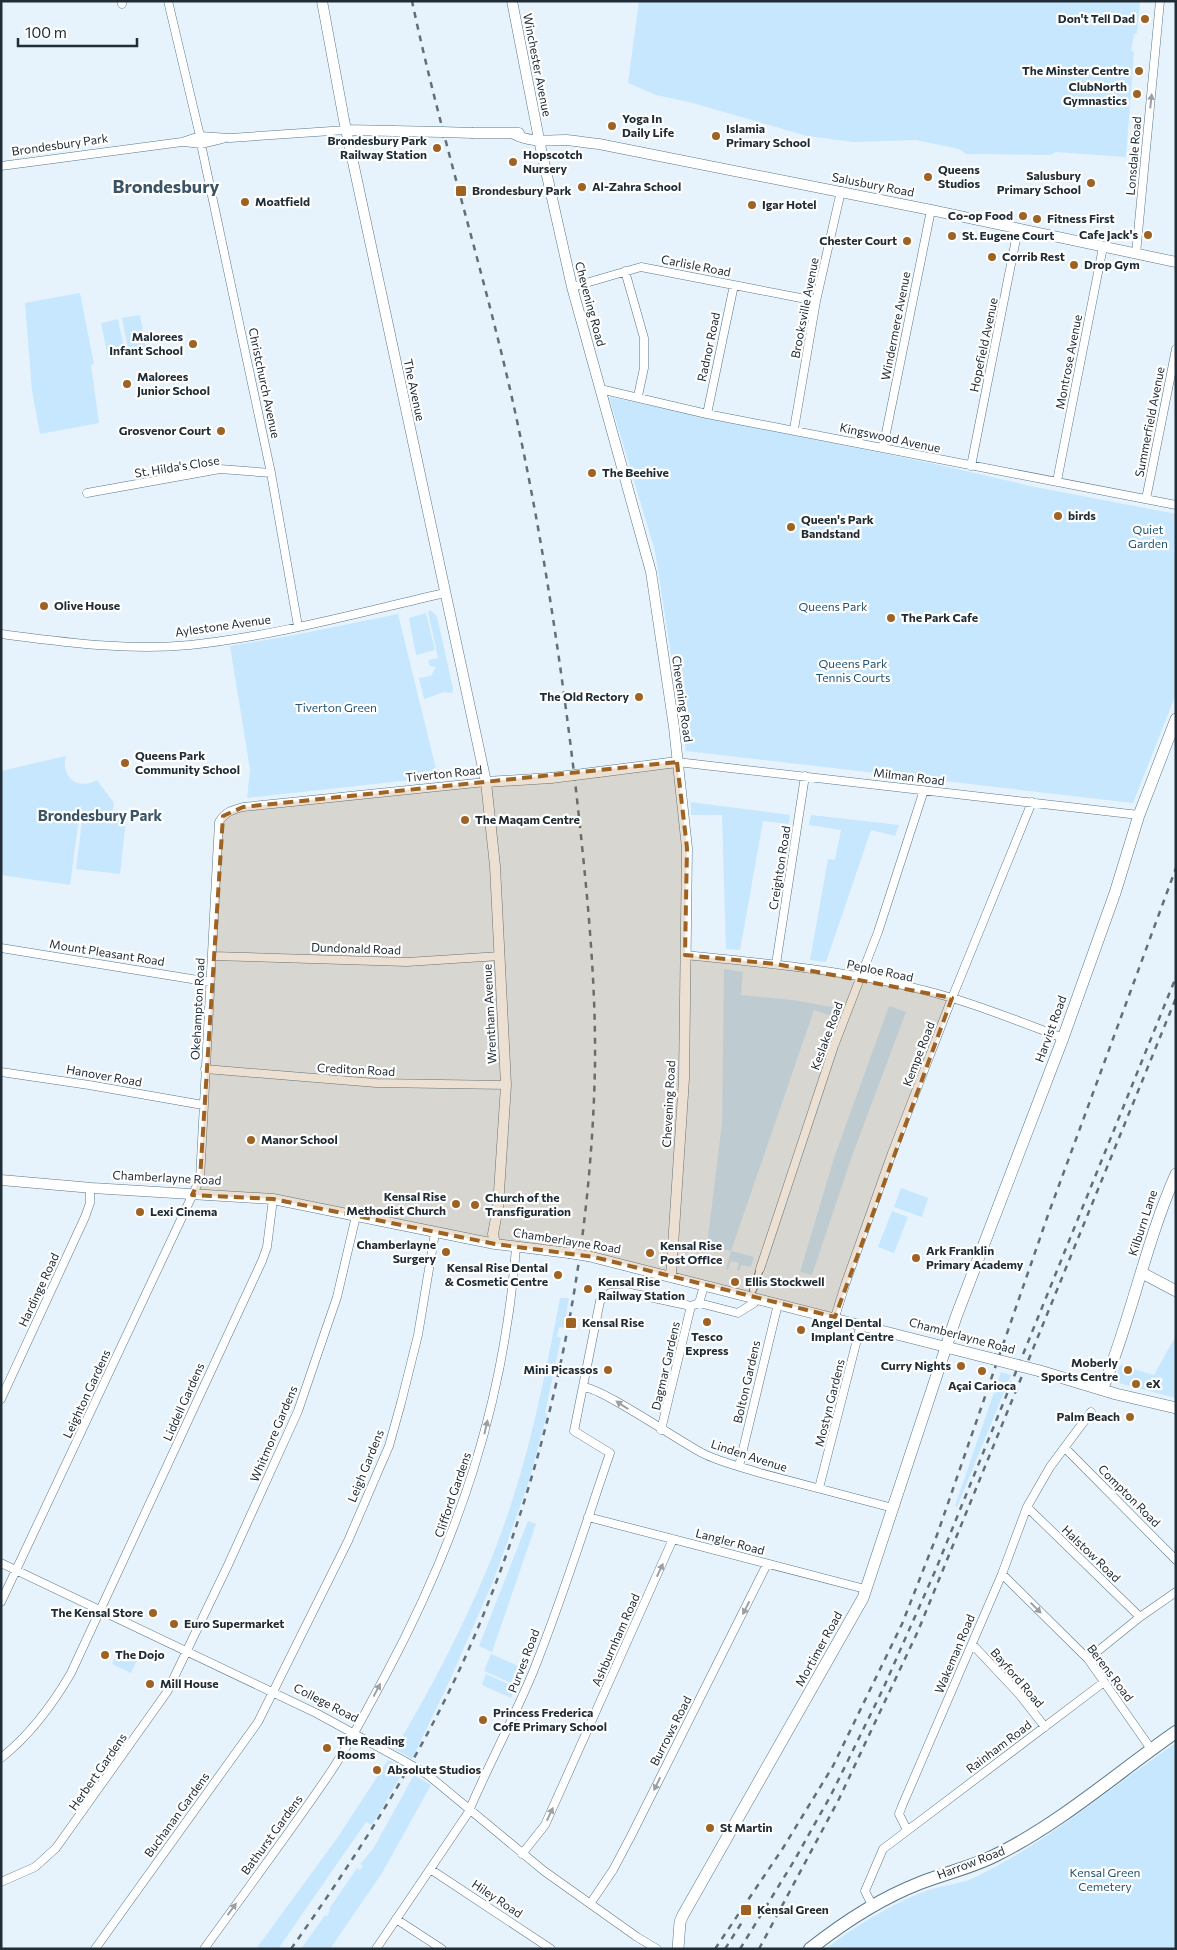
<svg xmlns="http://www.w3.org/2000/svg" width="1177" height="1950" viewBox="0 0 1177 1950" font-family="Commissioner,sans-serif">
<rect width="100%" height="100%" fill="#e6f3fc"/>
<path fill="#c6e7fe" d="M639,1H1140L1137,33L1134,34L1131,51L1134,52L1126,157L1056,152L1050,155L966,154L959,149L916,140L853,142L807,136L689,102L656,95L628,83Z
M80,293L94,364L91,365L99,423L40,434L32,391L25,303Z
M140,315L146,349L129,353L122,318Z
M118,319L125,354L108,357L101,323Z
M609,397L935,464L1035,487L1176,514V694L1133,803L686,751L655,551Z
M430,610L436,615L438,621L453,689L452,693L444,692L424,699L419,678L431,676L436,667L430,666L428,660L438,658L428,612Z
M426,613L435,650L416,655L409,618Z
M398,614L438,777L247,798L250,769L230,646L295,635Z
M66,756C60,777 78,791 97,780L114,803L112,814L80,811L70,885L1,875V771Z
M691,802L790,815L789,824L763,821L740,950L726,949L722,815H691Z
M83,814L126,819L120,874L76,869Z
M811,815L899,825L895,836L871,830L826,962L810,960L828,859L835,860L841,830L809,825Z
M724,969L743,972L741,995L793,1000L837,1008L834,1017L814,1010L731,1251L754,1257L751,1267L741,1265L739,1271L737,1270L739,1263L731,1261L728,1270L726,1269L731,1251L707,1245L722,1123Z
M889,1006L906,1012L852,1156L812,1275L800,1272L834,1158Z
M901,1188L928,1198L922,1217L894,1207Z
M892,1211L908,1217L894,1253L878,1247Z
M560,1298H569L564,1328L559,1327L557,1337L561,1338L545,1413L547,1414L529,1481L494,1579L450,1680L412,1759L395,1749C440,1674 487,1582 513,1498C534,1433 547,1365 560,1298Z
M1174,1339L1176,1340V1398L1115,1382L1120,1365L1154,1375Z
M1001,1372L1011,1375L957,1507L955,1506Z
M528,1521L536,1524L492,1652L479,1646Z
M119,1649L138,1658L131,1673L112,1664Z
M491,1654L525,1669L518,1686L484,1671Z
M486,1674L515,1687L511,1698L482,1685Z
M1176,1743V1949H826C848,1930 901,1899 929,1890C944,1885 962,1884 976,1877C1048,1842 1110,1788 1176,1743Z
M388,1760L405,1769L372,1825L366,1822L278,1949H256L338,1837Z
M414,1775L431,1785L382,1873L330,1949H301L325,1915L327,1916L330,1911L329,1909L357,1868L360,1870L363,1866L360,1864L373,1849Z"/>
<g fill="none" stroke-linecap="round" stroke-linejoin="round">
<g stroke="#5a778a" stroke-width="8">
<path id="pedestrian" d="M753,1290L760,1269"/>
</g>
<g stroke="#5a778a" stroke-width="9">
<path id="minor" d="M122,1V4
M168,1L200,136
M184,142L201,144L222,139
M201,144L271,473L298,626
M1,166L182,142L200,136L230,138L346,130
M1136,254L1160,1
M625,271L644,338V368L638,396
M572,287L641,267L816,301
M600,389L707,414L1176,505
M707,414L734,285
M794,429L816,301L841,191
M883,448L931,210
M971,466L1018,229
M1057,481L1103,247
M87,493L220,469L271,473
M1146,499L1176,349
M1,634C64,642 126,651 190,645C276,636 361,612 445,593
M677,762L1139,815
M1,948L210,982
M685,955C774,964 866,972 952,998C989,1009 1026,1024 1063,1038
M212,956L407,962L500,956
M776,964L805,776
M205,1069L376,1083L506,1085
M1,1072L89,1085L203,1105
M760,1269L834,1046L878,932L924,790
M699,1303L704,1286
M835,1317L845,1285L892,1153L952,998L1032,802
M583,1387C600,1387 679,1441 702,1453C720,1462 741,1467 760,1473C804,1485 849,1496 893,1508
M1,1399L85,1217L90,1203V1188
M661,1430L691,1306
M1065,1448L1176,1560
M739,1466L778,1304
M819,1488L861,1324
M1027,1507L1140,1617
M588,1517L865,1589
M1,1563L316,1713L404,1761
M1002,1574L1088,1659L1151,1749
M1,1602L200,1179L219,822C225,812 232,810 243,807L486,782
M972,1644L1019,1694L1045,1727
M1088,1659L1140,1617L1176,1592
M1,1758C30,1735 53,1704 71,1673L262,1261L267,1247L273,1199
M428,1775L544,1871L637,1937L657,1949
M907,1830L899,1814L902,1806L1002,1574L1027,1507L1050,1467L1091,1412
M522,1854L545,1825L673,1539
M430,1869L551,1949
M1,1882L35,1867L56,1848L167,1692L228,1565L298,1411L337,1297L356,1216
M590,1904L613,1870L631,1836L767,1564
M872,1905L865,1891L883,1849L1104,1682
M396,1919L442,1949
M95,1949L258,1722L348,1541L389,1446L401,1403L418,1335L435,1233
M204,1949C247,1889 291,1831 332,1770C351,1741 367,1709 384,1678C458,1540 504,1405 516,1247
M376,1949L468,1813C488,1766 513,1720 533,1672C562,1600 585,1526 610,1453L574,1431L600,1301L610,1293L626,1292L691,1306L699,1303L738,1313L754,1303L755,1298"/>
</g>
<g stroke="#5a778a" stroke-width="11">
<path id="tertiary" d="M322,1L344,120L486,782L495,866L506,1085L498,1207L493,1234L495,1244
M512,1L538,134
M346,130L442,132
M473,133H519
M514,134C530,143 549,140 566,140C577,141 588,143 599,144L931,210L1176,262
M539,140L572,287L651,572L674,727L687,848L684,1079L671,1276
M599,772L677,762
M486,782L551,778
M1,1180L92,1188L273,1199L495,1244L569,1253
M588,1256L946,1347"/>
</g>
<g stroke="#5a778a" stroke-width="12">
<path id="secondary" d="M1142,1273L1176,1291
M946,1347L993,1359
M1040,1371L1116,1394L1176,1408
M1102,1390C1131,1320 1145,1244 1176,1174
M678,1949L680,1922L683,1915L863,1598L956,1317L1063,1038L1115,893L1139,815L1176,719"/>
</g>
<g stroke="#5a778a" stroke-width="14">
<path id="primary" d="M810,1949C844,1922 879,1899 920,1883C945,1873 974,1867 998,1854C1062,1822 1117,1773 1176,1732"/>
</g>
<use href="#pedestrian" stroke="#fff" stroke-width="6"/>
<use href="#minor" stroke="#fff" stroke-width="8"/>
<use href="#tertiary" stroke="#fff" stroke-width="10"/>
<use href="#secondary" stroke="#fff" stroke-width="11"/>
<use href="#primary" stroke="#fff" stroke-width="12"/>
<path stroke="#636f78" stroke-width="2.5" stroke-dasharray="6 6" stroke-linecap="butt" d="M291,1949C358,1854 421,1757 468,1651C549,1467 591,1266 595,1065C596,974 586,881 576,790C561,662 542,534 514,407C484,271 441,138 412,1
M715,1949L783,1848L833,1766L902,1624L937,1535L1048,1215L1176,868
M725,1949L744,1919
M740,1949L794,1861L831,1795L883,1689L936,1569L1176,977
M759,1949L839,1799L918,1631L1176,998"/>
<g stroke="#5a778a" stroke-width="9" stroke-linecap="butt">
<path id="minor-bridge" d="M404,1761L428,1775"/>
</g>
<g stroke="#5a778a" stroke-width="11" stroke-linecap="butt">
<path id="tertiary-bridge" d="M442,132L473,133
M551,778L599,772
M569,1253L588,1256"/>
</g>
<g stroke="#5a778a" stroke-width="12" stroke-linecap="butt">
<path id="secondary-bridge" d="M993,1359L1040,1371"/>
</g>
<use href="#minor-bridge" stroke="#fff" stroke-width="8"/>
<use href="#tertiary-bridge" stroke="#fff" stroke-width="10"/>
<use href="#secondary-bridge" stroke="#fff" stroke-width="11"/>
</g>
<defs><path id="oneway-solid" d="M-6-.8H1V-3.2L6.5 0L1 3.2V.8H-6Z" transform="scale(1.25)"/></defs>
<g fill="#9ba0a5">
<use href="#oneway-solid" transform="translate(1151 101) rotate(-84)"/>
<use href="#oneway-solid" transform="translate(622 1405) rotate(-147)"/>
<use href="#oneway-solid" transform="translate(486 1427) rotate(-77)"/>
<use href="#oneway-solid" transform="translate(660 1570) rotate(-65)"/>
<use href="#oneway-solid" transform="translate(746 1608) rotate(117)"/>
<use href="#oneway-solid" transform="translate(1036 1608) rotate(45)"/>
<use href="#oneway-solid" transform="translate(377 1690) rotate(-62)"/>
<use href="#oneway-solid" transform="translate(657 1784) rotate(116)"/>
<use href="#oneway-solid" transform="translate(550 1814) rotate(-65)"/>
<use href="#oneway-solid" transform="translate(232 1909) rotate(-54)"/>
</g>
<path fill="#9e6323" fill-opacity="0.2" stroke="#9e6323" stroke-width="4" stroke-dasharray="10 6" stroke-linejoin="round" d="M677,762L687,848L685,955L776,964L952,998L835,1317L594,1257L495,1244L273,1199L192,1195L200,1179L223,816L243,807Z"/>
<g fill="#9e6323" stroke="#fff" stroke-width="2">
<circle cx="1145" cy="19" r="5"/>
<circle cx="1139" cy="71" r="5"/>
<circle cx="1137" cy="94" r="5"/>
<circle cx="612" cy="126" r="5"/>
<circle cx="716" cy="136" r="5"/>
<circle cx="437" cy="148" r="5"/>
<circle cx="513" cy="162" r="5"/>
<circle cx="928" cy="177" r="5"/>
<circle cx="1091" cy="183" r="5"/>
<circle cx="582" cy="187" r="5"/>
<rect x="455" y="185" width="12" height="12" rx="2.5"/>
<circle cx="245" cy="202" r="5"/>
<circle cx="752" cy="205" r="5"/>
<circle cx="1023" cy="216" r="5"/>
<circle cx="1037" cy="219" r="5"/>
<circle cx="1148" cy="235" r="5"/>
<circle cx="952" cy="236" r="5"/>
<circle cx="907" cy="241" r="5"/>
<circle cx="992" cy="257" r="5"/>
<circle cx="1074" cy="265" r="5"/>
<circle cx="193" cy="344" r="5"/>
<circle cx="127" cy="384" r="5"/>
<circle cx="221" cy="431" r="5"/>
<circle cx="592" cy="473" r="5"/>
<circle cx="1058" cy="516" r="5"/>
<circle cx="791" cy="527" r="5"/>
<circle cx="44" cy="606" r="5"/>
<circle cx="891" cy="618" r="5"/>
<circle cx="639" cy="697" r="5"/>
<circle cx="125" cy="763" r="5"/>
<circle cx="465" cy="820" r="5"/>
<circle cx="251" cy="1140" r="5"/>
<circle cx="456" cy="1204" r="5"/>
<circle cx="475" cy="1205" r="5"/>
<circle cx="140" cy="1212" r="5"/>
<circle cx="446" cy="1252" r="5"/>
<circle cx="650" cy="1253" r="5"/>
<circle cx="916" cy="1258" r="5"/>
<circle cx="558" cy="1275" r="5"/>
<circle cx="735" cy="1282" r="5"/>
<circle cx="588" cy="1289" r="5"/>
<circle cx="707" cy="1322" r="5"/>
<rect x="565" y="1317" width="12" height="12" rx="2.5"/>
<circle cx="801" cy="1330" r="5"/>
<circle cx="961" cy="1366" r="5"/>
<circle cx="608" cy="1370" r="5"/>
<circle cx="1128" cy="1370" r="5"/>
<circle cx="982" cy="1371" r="5"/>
<circle cx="1136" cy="1384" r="5"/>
<circle cx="1130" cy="1417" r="5"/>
<circle cx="153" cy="1613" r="5"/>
<circle cx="174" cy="1624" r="5"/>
<circle cx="105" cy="1655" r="5"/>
<circle cx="150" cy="1684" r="5"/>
<circle cx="483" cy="1720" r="5"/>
<circle cx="327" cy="1748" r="5"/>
<circle cx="377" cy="1770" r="5"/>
<circle cx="710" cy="1828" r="5"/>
<rect x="740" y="1904" width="12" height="12" rx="2.5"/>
</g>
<g text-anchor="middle" stroke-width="4.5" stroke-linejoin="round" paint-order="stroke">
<g font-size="12" font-weight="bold" fill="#212d36" stroke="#fff" text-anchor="start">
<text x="1135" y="23" text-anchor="end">Don't Tell Dad</text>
<text x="1129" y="75" text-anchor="end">The Minster Centre</text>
<text x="1127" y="91" text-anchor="end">ClubNorth<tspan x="1127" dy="14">Gymnastics</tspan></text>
<text x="622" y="123">Yoga In<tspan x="622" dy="14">Daily Life</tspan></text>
<text x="726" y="133">Islamia<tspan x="726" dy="14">Primary School</tspan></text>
<text x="427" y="145" text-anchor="end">Brondesbury Park<tspan x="427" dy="14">Railway Station</tspan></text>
<text x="523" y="159">Hopscotch<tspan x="523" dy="14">Nursery</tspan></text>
<text x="938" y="174">Queens<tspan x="938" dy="14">Studios</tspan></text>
<text x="1081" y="180" text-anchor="end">Salusbury<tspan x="1081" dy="14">Primary School</tspan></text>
<text x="592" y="191">Al-Zahra School</text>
<text x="472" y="195">Brondesbury Park</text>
<text x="255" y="206">Moatfield</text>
<text x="762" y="209">Igar Hotel</text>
<text x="1013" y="220" text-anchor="end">Co-op Food</text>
<text x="1047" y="223">Fitness First</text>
<text x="1138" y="239" text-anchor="end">Cafe Jack's</text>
<text x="962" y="240">St. Eugene Court</text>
<text x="897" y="245" text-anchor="end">Chester Court</text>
<text x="1002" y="261">Corrib Rest</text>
<text x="1084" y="269">Drop Gym</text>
<text x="183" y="341" text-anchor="end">Malorees<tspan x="183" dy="14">Infant School</tspan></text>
<text x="137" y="381">Malorees<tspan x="137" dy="14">Junior School</tspan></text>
<text x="211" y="435" text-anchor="end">Grosvenor Court</text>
<text x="602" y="477">The Beehive</text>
<text x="1068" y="520">birds</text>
<text x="801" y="524">Queen's Park<tspan x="801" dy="14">Bandstand</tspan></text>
<text x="54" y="610">Olive House</text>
<text x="901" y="622">The Park Cafe</text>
<text x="629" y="701" text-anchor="end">The Old Rectory</text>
<text x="135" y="760">Queens Park<tspan x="135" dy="14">Community School</tspan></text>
<text x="475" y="824">The Maqam Centre</text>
<text x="261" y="1144">Manor School</text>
<text x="446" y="1201" text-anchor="end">Kensal Rise<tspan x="446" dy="14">Methodist Church</tspan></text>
<text x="485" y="1202">Church of the<tspan x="485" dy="14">Transfiguration</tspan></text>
<text x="150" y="1216">Lexi Cinema</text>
<text x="436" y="1249" text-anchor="end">Chamberlayne<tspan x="436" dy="14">Surgery</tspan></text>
<text x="660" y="1250">Kensal Rise<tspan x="660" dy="14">Post Office</tspan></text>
<text x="926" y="1255">Ark Franklin<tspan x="926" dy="14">Primary Academy</tspan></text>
<text x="548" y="1272" text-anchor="end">Kensal Rise Dental<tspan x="548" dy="14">&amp; Cosmetic Centre</tspan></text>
<text x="598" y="1286">Kensal Rise<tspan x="598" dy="14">Railway Station</tspan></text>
<text x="745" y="1286">Ellis Stockwell</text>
<text x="582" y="1327">Kensal Rise</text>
<text x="811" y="1327">Angel Dental<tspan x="811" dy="14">Implant Centre</tspan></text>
<text x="707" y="1341" text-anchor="middle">Tesco<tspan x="707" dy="14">Express</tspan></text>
<text x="1118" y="1367" text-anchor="end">Moberly<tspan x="1118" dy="14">Sports Centre</tspan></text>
<text x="951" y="1370" text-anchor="end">Curry Nights</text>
<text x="598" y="1374" text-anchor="end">Mini Picassos</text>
<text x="1146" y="1388">eX</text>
<text x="982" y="1390" text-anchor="middle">Açai Carioca</text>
<text x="1120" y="1421" text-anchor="end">Palm Beach</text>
<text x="143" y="1617" text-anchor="end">The Kensal Store</text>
<text x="184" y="1628">Euro Supermarket</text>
<text x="115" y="1659">The Dojo</text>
<text x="160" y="1688">Mill House</text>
<text x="493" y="1717">Princess Frederica<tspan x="493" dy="14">CofE Primary School</tspan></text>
<text x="337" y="1745">The Reading<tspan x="337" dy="14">Rooms</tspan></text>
<text x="387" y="1774">Absolute Studios</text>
<text x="720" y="1832">St Martin</text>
<text x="757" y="1914">Kensal Green</text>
</g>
<g font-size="12" fill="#212d36" stroke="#fff">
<text transform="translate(537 65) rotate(79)" y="4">Winchester Avenue</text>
<text transform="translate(60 145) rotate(-8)" y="4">Brondesbury Park</text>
<text transform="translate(1134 156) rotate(-85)" y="4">Lonsdale Road</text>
<text transform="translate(873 185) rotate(11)" y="4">Salusbury Road</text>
<text transform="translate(696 266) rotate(11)" y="4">Carlisle Road</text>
<text transform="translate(590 304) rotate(75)" y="4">Chevening Road</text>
<text transform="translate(805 308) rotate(-79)" y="4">Brooksville Avenue</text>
<text transform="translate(896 326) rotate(-79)" y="4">Windermere Avenue</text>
<text transform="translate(984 345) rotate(-78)" y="4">Hopefield Avenue</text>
<text transform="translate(709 347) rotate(-78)" y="4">Radnor Road</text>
<text transform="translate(1069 362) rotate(-79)" y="4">Montrose Avenue</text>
<text transform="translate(264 383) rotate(78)" y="4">Christchurch Avenue</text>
<text transform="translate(414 390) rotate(78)" y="4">The Avenue</text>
<text transform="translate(1150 422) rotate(-79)" y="4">Summerfield Avenue</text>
<text transform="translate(890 438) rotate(12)" y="4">Kingswood Avenue</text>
<text transform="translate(177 467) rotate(-9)" y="4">St. Hilda's Close</text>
<text transform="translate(223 626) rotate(-8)" y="4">Aylestone Avenue</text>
<text transform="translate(682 699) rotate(82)" y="4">Chevening Road</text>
<text transform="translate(444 774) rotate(-6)" y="4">Tiverton Road</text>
<text transform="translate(909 777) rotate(7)" y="4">Milman Road</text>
<text transform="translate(780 868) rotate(-81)" y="4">Creighton Road</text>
<text transform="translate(356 949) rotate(2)" y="4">Dundonald Road</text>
<text transform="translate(107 953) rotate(9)" y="4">Mount Pleasant Road</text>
<text transform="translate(880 971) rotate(12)" y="4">Peploe Road</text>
<text transform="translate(198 1009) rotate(-87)" y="4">Okehampton Road</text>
<text transform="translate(490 1014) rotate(-93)" y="4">Wrentham Avenue</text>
<text transform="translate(1051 1029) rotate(-70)" y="4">Harvist Road</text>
<text transform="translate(827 1036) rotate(-70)" y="4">Keslake Road</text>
<text transform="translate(919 1054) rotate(-69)" y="4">Kempe Road</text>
<text transform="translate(356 1070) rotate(3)" y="4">Crediton Road</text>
<text transform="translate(104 1076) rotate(10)" y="4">Hanover Road</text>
<text transform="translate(669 1104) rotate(-87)" y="4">Chevening Road</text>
<text transform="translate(167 1178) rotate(3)" y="4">Chamberlayne Road</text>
<text transform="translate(1143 1223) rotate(-72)" y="4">Kilburn Lane</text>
<text transform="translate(567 1241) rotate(9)" y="4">Chamberlayne Road</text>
<text transform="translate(39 1290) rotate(-65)" y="4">Hardinge Road</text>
<text transform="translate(962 1336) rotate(15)" y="4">Chamberlayne Road</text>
<text transform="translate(666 1366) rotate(-77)" y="4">Dagmar Gardens</text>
<text transform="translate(747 1382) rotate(-77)" y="4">Bolton Gardens</text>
<text transform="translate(87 1394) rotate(-65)" y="4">Leighton Gardens</text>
<text transform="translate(184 1402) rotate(-66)" y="4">Liddell Gardens</text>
<text transform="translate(830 1403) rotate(-76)" y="4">Mostyn Gardens</text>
<text transform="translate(274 1434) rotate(-67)" y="4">Whitmore Gardens</text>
<text transform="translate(749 1456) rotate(18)" y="4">Linden Avenue</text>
<text transform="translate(366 1466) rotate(-68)" y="4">Leigh Gardens</text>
<text transform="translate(453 1495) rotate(-71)" y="4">Clifford Gardens</text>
<text transform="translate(1129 1496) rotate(45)" y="4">Compton Road</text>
<text transform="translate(730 1542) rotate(15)" y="4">Langler Road</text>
<text transform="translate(1091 1554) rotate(44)" y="4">Halstow Road</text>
<text transform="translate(616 1640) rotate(-66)" y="4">Ashburnham Road</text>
<text transform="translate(819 1649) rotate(-61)" y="4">Mortimer Road</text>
<text transform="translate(955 1654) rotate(-67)" y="4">Wakeman Road</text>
<text transform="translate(524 1661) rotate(-69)" y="4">Purves Road</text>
<text transform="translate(1110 1673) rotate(53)" y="4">Berens Road</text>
<text transform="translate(1017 1678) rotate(49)" y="4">Bayford Road</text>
<text transform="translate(326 1703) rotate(27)" y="4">College Road</text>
<text transform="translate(671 1731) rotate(-63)" y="4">Burrows Road</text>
<text transform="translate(999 1747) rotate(-37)" y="4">Rainham Road</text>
<text transform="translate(98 1772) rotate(-55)" y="4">Herbert Gardens</text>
<text transform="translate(177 1815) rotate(-54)" y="4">Buchanan Gardens</text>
<text transform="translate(272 1835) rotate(-54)" y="4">Bathurst Gardens</text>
<text transform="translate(971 1863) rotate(-21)" y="4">Harrow Road</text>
<text transform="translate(497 1899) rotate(34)" y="4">Hiley Road</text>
</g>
<g font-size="12" fill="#205474" stroke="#fff">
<text x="1148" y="534">Quiet<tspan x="1148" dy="14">Garden</tspan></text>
<text x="833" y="611">Queens Park</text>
<text x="853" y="668">Queens Park<tspan x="853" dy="14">Tennis Courts</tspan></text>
<text x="336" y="712">Tiverton Green</text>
<text x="1105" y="1877">Kensal Green<tspan x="1105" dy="14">Cemetery</tspan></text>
</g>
<g font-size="15" font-weight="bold" fill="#395466" stroke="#fff">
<text x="100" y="821">Brondesbury Park</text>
</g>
<g font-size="18" font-weight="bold" fill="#395466" stroke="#fff">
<text x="166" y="193">Brondesbury</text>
</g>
</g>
<rect width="1177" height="1950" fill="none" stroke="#212d36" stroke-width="5"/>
<path d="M18 38v8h119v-8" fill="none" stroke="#212d36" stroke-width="2.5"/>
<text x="25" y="38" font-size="15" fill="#212d36" stroke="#ffffff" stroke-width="4" paint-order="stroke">100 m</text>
</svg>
